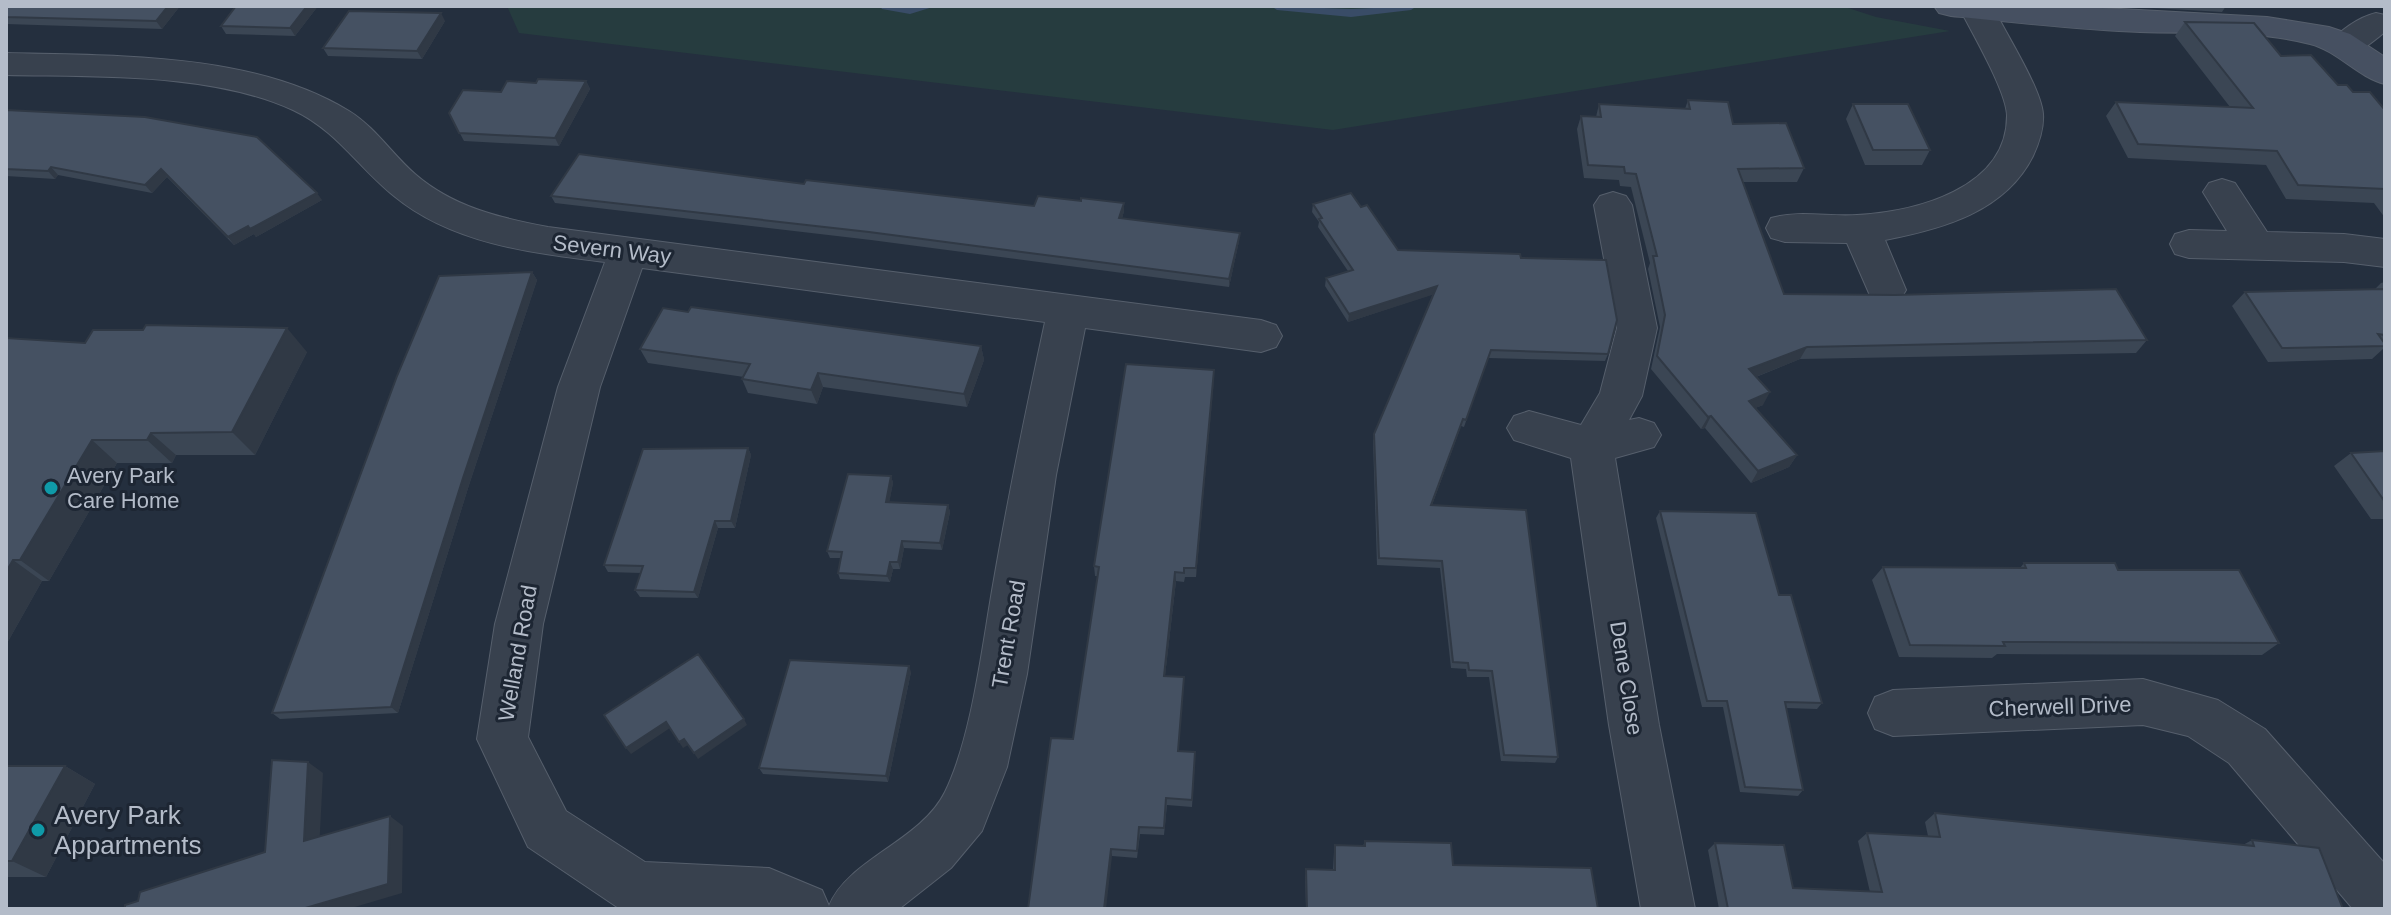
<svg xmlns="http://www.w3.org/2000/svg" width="2391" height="915" viewBox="0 0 2391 915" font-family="Arial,sans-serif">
<rect width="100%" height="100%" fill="#242f3e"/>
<path fill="#263c3f" d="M507,6H1842L1876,17L1950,31L1333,130L519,33Z"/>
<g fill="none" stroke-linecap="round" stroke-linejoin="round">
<path fill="#394c67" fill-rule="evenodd" d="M880,6H936L910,14L882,9Z
M1271,6L1351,9L1417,6L1411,10L1351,17L1277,10Z"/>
<g stroke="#565f6c" stroke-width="2">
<path id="street" d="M1962,6H1992L1994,9C2006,34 2041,88 2043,114C2044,128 2039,143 2033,156C2005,212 1942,229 1885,240L1906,290L1900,300L1886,305L1872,300L1847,243L1785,242L1771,238L1766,228L1771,218C1799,210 1829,217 1857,215C1915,212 2007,189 2007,116C2007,92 1972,33 1960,9Z
M2376,13L2385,15V32C2368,45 2355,59 2333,54L2328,46C2338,31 2359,17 2376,13Z
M6,53C115,56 253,52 349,111C375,127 392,154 415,174C453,207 500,218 548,227L1261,320L1276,325L1282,336L1276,347L1261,352L1085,328L1056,475L1027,674L1007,767L982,831L951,868L899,909H620L528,847L477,739L495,624L558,387L605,262C532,253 452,244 394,196C358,167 336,130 293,110C210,72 95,77 6,75ZM642,268L1045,322C1026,410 1008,497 993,585C982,647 972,737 945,792C921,841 848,859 829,906L822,890L769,868L645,862L566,811L528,737L543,624L600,387Z
M2222,179L2235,183L2267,232L2344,234L2385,239V267L2344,262L2189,258L2175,254L2170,244L2175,234L2189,230L2227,231L2203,192L2209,183Z
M1613,192L1626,196L1632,205L1657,328L1642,396L1629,420L1639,418L1654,423L1661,435L1654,447L1615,458L1659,725L1695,909H1641L1609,725L1571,458L1514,440L1507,428L1514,416L1529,411L1581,425L1600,393L1617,328L1594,205L1600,196Z
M2143,679L2218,700L2265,729L2385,864V909H2353L2229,763L2188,736L2143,725L1893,736L1875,729L1868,713L1875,697L1893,690Z"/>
</g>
<g stroke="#565f6c" stroke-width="2">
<path id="secondary" d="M1934,6H2066L2267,17L2329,27L2350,34L2385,57V84C2357,77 2338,51 2310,44C2257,30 2195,34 2140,32C2077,30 2014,22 1951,16L1939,13Z"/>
</g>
<use href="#street" fill="#38414e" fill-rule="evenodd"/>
<use href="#secondary" fill="#465061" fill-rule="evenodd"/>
</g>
<path fill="#3b4654" d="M6,6H180L162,29L6,24Z
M318,6L295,36L226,34L221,26Z
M2152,6H2226L2222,12L2153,8Z
M445,21L422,59L328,56L323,48Z
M2185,22L2281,56L2353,92L2385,110V218L2374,203L2286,199L2266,165L2128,158L2106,116L2116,102L2230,107L2175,36Z
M586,81L590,89L559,146L464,141L449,113L501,92L536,83Z
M1688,100L1733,124L1804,168L1797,182H1743L1784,294L2147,340L2136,353L1800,359L1756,377L1763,405L1755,408L1797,455L1789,467L1751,483L1705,428L1701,429L1651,369L1660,327L1648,269L1650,263L1631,187L1620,186L1619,180L1584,178L1577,129L1581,116L1596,117L1599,104L1685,109Z
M1853,104L1930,150L1922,165H1865L1846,119Z
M6,110L322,200L256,237L254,234L234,245L167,177L152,193L58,175L55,179L6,176Z
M804,184L1034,206L1081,201L1124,203V211L1122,218L1239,241L1229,287L871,240L555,203L551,196Z
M1313,204L1361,207L1398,250L1521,258L1608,354L1605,361L1488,358L1464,427L1461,426L1432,505L1558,757L1555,763L1501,761L1489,677H1467L1466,669L1451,668L1440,568L1377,565L1373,441L1374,434L1433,294L1348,322L1325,286L1326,278L1348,271L1318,227L1319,222L1312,212Z
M532,272L537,280L469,485L398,713L280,719L272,713Z
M2385,282V349H2383L2372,359L2268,362L2232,306L2245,292L2375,289L2381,283Z
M6,338L85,343L307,352L255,455H176L172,463H117L49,581H42L6,645Z
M981,346L984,360L967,407L823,387L817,404L748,393L742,379L744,377L648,363L640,349Z
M1214,370L1196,577H1185L1184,582L1176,581L1165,676L1184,677L1178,751L1195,760L1192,807L1167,805L1164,835L1140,834L1137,858L1112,856L1073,739L1098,576H1095L1094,566Z
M748,448L751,455L735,528H718L698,598L640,597L635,590L641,573L608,572L604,565Z
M2385,451V519H2371L2334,466L2351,453Z
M891,476L893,483L889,502L948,505L950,512L942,550L904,548L900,569H893L890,582L840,579L838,573L841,558H830L827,551Z
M1660,511L1779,595L1822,703L1817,709L1786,708L1803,790L1798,796L1740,792L1723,707H1702L1656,518Z
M2024,563L2118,570L2279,643L2262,655L1997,654L1992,658L1899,657L1872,580L1883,567L2020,568Z
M911,672L888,782L763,774L759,768Z
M6,765L65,766L95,784L46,877H6Z
M1935,813L2243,845L2252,840L2343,909H1719L1708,850L1715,843L1793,888L1870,892L1858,841L1867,833L1928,836L1925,822Z
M1365,841L1453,865L1598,909H1306L1305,876L1306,869L1333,870L1334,852L1335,845L1363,846Z"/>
<path fill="#303945" d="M168,6H180L162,29L156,21Z
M307,6H318L295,36L290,28Z
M441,13L445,21L422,59L417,51Z
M586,81L590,89L559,146L555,138Z
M51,167L58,175L55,179L48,171Z
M161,169L167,177L152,193L145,185Z
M317,193L322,200L256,237L250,229Z
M1124,203V211L1120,226L1119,218Z
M248,226L254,234L234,245L228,237Z
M1240,233L1239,241L1229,287V279Z
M532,272L537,280L469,485L398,713L391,707L463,478Z
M1437,286L1435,294L1348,322L1349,314Z
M287,328L307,352L255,455L232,432Z
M981,346L984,360L967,407L964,394Z
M1807,347L1800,359L1743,382L1749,369Z
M1214,370V380L1196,577V568Z
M818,373L823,387L817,404L811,390Z
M1770,392L1763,405L1742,413L1749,401Z
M1711,416L1705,428L1701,429L1708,417Z
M151,433L176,455L172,463L147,440Z
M92,440L117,463L49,581L20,560Z
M748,448L751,455L735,528L731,521Z
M1797,455L1789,467L1751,483L1758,471Z
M891,476L893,483L888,509L886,502Z
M948,505L950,512L942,550L940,543Z
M715,521L718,528L698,598L694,592Z
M902,541L904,548L900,569L898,562Z
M13,560L42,581L6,645V572Z
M890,562L893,569L890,582L887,576Z
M1175,572L1176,581L1164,684V676Z
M909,666L911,672L888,782L886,776Z
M744,719L747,725L698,759L694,753Z
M666,722L670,728L631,754L626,748Z
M684,739L688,745L683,748L679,742Z
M308,762L323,773L319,851L304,841Z
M65,766L95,784L46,877L12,861Z
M390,816L403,826L402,893L348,909H302Z
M1111,849L1112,856L1106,909H1104Z"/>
<path fill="#455162" stroke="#303945" stroke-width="2" d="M6,6H168L156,21L6,17Z
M236,6H307L290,28L221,26Z
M349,11L441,13L417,51L323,48Z
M2185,22L2254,23L2281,56L2311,55L2338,85H2347L2353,92H2370L2385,110V189L2298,185L2277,151L2138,144L2116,102L2253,108Z
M538,79L586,81L555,138L459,133L449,113L463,90L501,92L507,81L536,83Z
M1688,100L1728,102L1733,124L1786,123L1804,168L1738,169L1784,294L1895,295L2116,289L2147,340L1807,347L1749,369L1770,392L1749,401L1797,455L1758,471L1711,416L1708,417L1657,356L1665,315L1653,256H1657L1636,174L1625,173L1624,167L1588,165L1581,116L1601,117L1599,104L1690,109Z
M1853,104H1908L1930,150H1873Z
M6,110L145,117L257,137L317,193L250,229L248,226L228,237L161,169L145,185L51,167L48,171L6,169Z
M579,154L804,184L806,180L1034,206L1038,196L1081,201V198L1124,203L1119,218L1240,233L1229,279L869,232L551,196Z
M1351,193L1361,207L1367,205L1398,250L1520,254L1521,258L1606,260L1617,320L1608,354L1491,350L1466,420L1463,419L1431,505L1526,510L1558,757L1504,755L1492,671L1469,670L1468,663L1453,662L1442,561L1379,558L1374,434L1437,286L1349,314L1326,278L1353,270L1319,219L1322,218L1313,204Z
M532,272L463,478L391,707L272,713L397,376L439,276Z
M2385,289V335L2378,334L2385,344V346L2282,348L2245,292Z
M691,307L981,346L964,394L818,373L811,390L742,379L750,364L640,349L663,308L688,312Z
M146,325L287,328L232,432L151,433L147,440H92L20,560H13L6,572V338L85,343L93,330H143Z
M1126,364L1214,370L1196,568H1184V573L1175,572L1164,676L1184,677L1178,751L1195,752L1192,800L1166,798L1164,828L1139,827L1137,851L1111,849L1104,909H1028L1051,738L1073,739L1099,567L1094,566Z
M748,448L731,521H715L694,592L635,590L643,566L604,565L643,449Z
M2385,451V502L2351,453Z
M848,474L891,476L886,502L948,505L940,543L902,541L898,562H890L887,576L838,573L842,552L827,551Z
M1660,511L1756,513L1779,595H1791L1822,703L1785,702L1803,790L1745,787L1727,701H1707Z
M2024,563H2115L2118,570H2239L2279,643L2003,642L2005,646L1910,645L1883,567L2026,568Z
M698,654L744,719L694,753L684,739L679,742L666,722L626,748L604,715Z
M790,660L909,666L886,776L759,768Z
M272,760L308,762L304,841L390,816L388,884L302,909H125V905L138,901L140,892L265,852Z
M6,766H65L12,861H6Z
M1935,813L2254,846L2252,840L2319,848L2343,909H1728L1715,843L1784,845L1793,888L1882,892L1867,833L1940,837Z
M1365,841L1451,843L1453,865L1591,868L1598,909H1307L1306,869L1335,870V845L1365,846Z"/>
<g fill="#0f9aa8" stroke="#1d2633" stroke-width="3">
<circle cx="51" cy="488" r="8"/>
<circle cx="38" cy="830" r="8"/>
</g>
<g text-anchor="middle" stroke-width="6" stroke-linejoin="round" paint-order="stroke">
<g font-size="22" fill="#b4bcc9" stroke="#1d2633">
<text transform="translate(612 249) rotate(7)" y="8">Severn Way</text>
<text transform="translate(1008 634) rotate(-80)" y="8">Trent Road</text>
<text transform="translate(517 653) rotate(-80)" y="8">Welland Road</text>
<text transform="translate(1627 678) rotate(81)" y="8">Dene Close</text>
<text transform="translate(2060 706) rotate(-2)" y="8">Cherwell Drive</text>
</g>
<g font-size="22" fill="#b4bcc9" stroke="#1d2633" text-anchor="start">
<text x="67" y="483">Avery Park<tspan x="67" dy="25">Care Home</tspan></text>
</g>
<g font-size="26" fill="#b4bcc9" stroke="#1d2633" text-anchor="start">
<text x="54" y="824">Avery Park<tspan x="54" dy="30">Appartments</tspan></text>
</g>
</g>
<rect width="2391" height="915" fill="none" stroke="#b4bcc9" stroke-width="16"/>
</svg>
